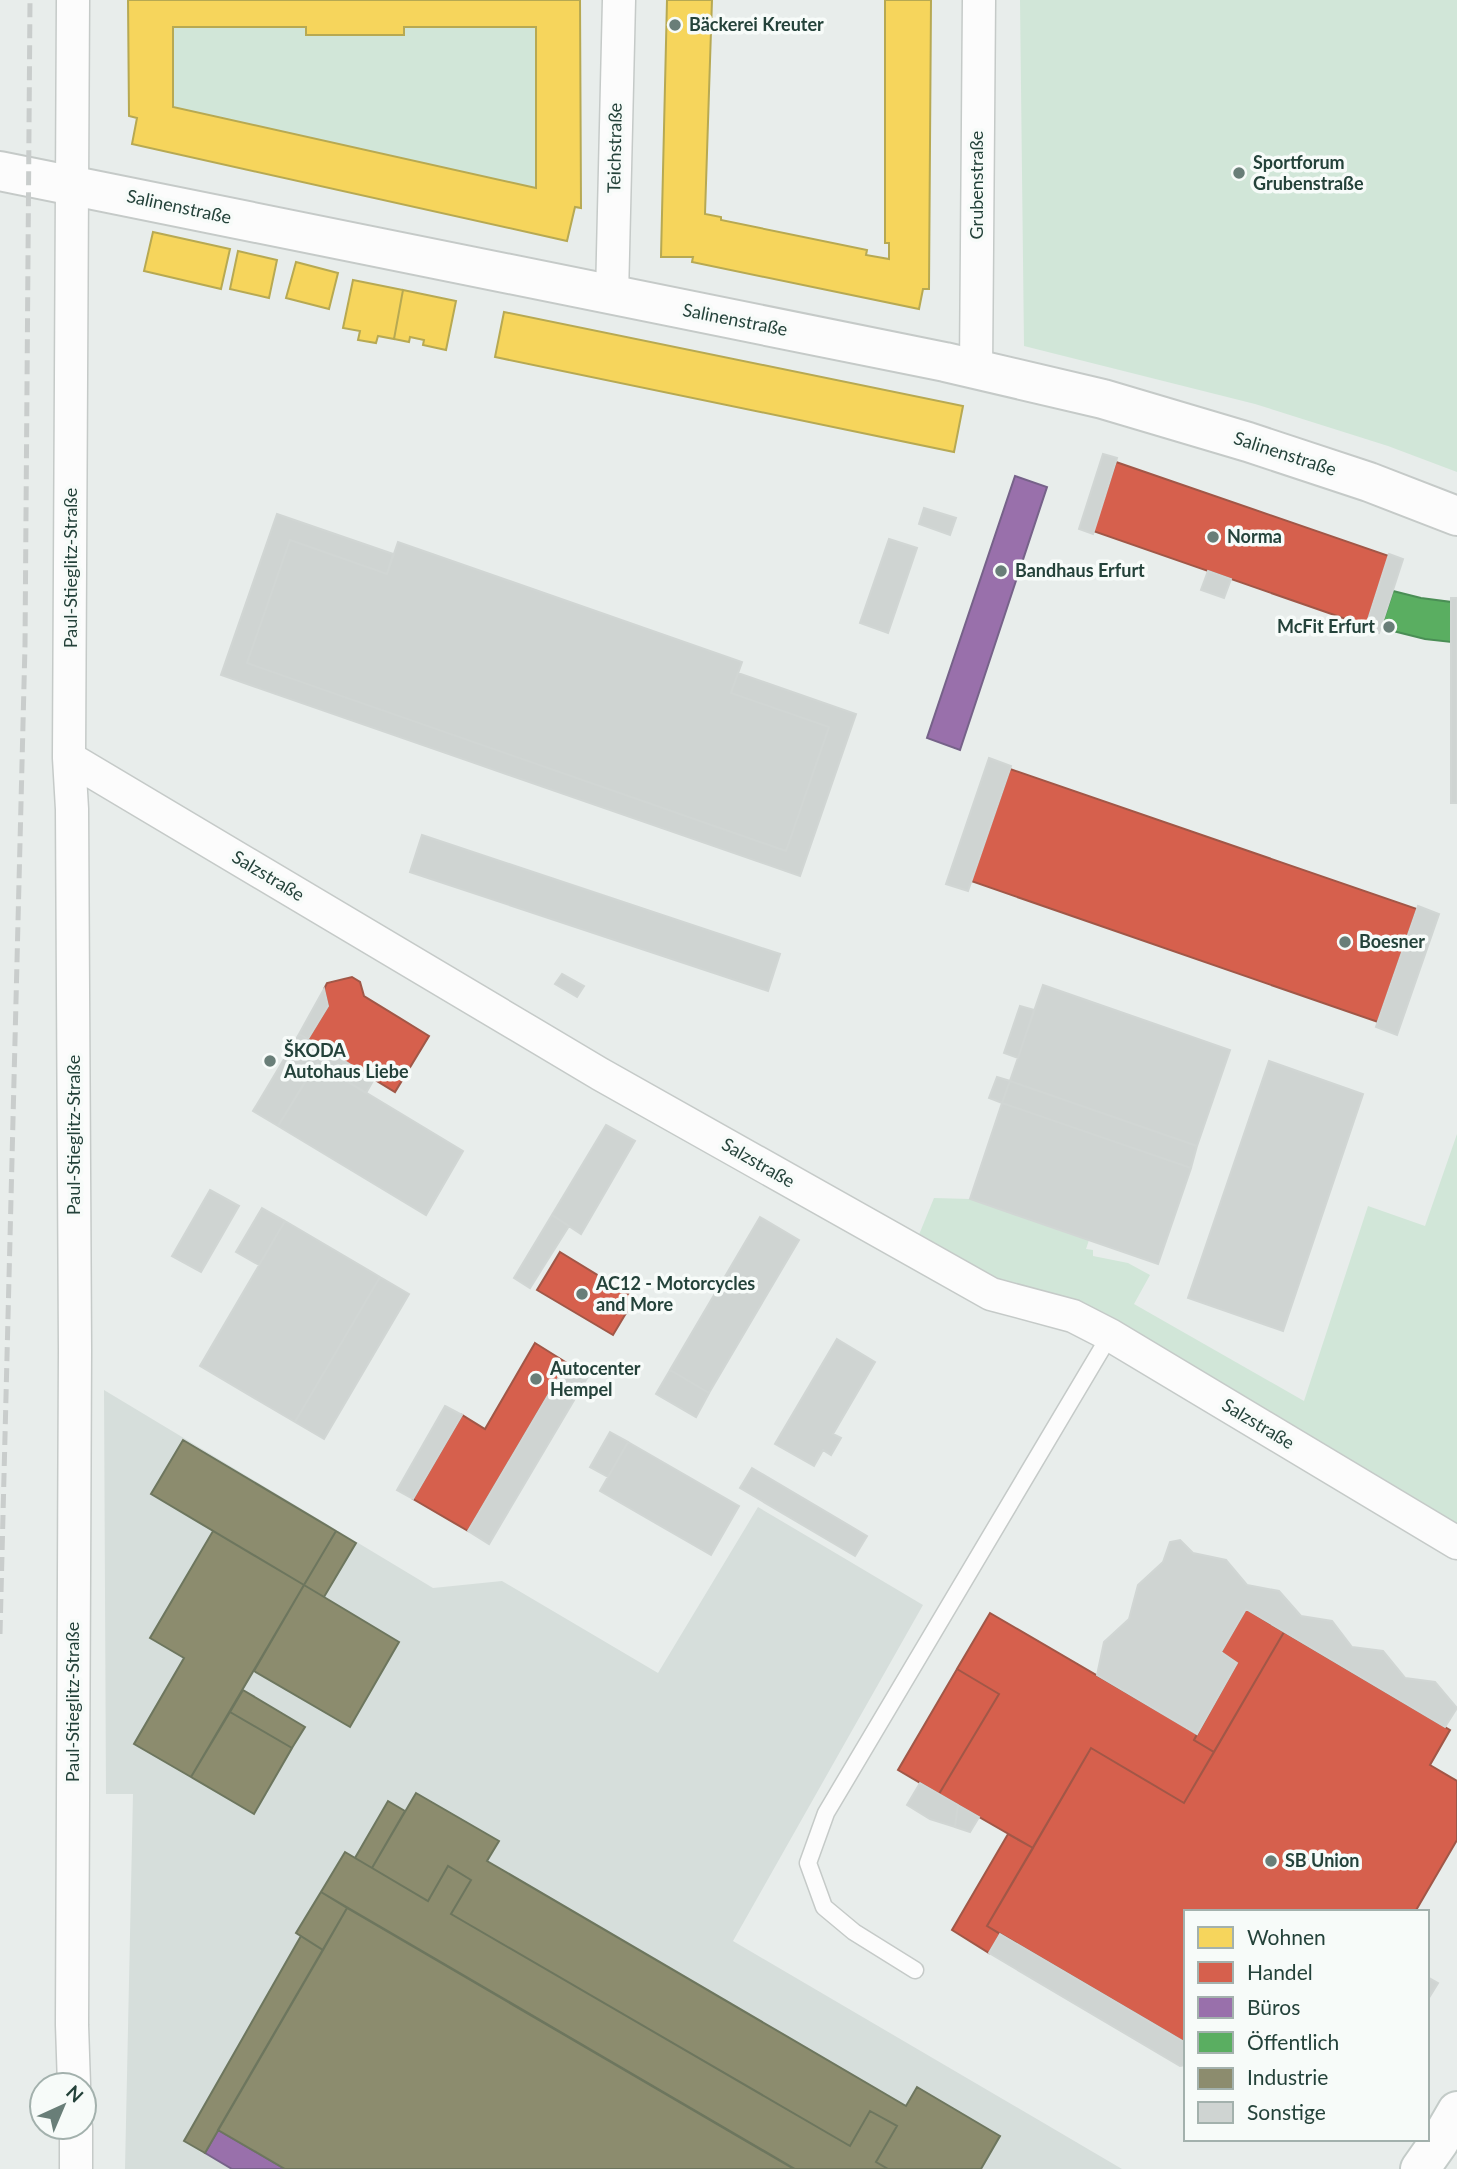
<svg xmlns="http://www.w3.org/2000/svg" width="1457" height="2169" viewBox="0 0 1457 2169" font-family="Lato,sans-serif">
<rect width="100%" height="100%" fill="#e8edeb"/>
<path fill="#d6dedb" d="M104,1390L433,1588L502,1581L658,1673L758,1507L923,1605L733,1941L1122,2169H125L133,1794H106Z"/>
<path fill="#d1e6d8" d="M1020,0H1457V472L1388,446L1255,404L1024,346Z
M173,27H306V35H404V27H536V188L173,107Z
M1457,1134V1527L1060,1296L1025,1293L916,1242L934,1198L970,1199L1089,1240L1086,1249L1093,1250V1256L1128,1263L1150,1275L1134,1304L1304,1401L1368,1206L1425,1226Z"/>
<path fill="#f6d55c" stroke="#b7a952" stroke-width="2" fill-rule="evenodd" d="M128,0H580L581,208L575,207L567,241L132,144L137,118L129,116ZM173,27H306V35H404V27H536V188L173,107Z
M667,0H712L705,214L721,217V220L867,250L866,255L889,259V243H885V0H931L929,289H923L919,309L692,262L693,257H661Z
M153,232L230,249L221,289L144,271Z
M238,251L277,260L269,298L230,289Z
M296,262L338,273L329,309L286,298Z
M353,280L403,290L394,339L378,336L376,343L358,340L360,331L343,328Z
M403,290L456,301L446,350L423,345L424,340L410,337L409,342L394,339Z
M504,312L963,406L954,452L495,357Z"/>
<path fill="#d6604d" stroke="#a15747" stroke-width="2" d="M1116,462L1389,556L1366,626L1093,531Z
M1010,769L1417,909L1378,1022L971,881Z
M352,977L360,982L364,996L429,1036L395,1092L308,1039L328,1006L324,989L327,983Z
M560,1252L635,1298L613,1335L537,1290Z
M535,1343L567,1363L468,1531L413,1499L462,1415L485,1429Z
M1246,1609L1284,1632L1214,1752L1194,1740L1237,1663L1221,1652Z
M990,1613L1197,1734L1194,1740L1214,1752L1184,1803L1091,1748L1033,1848L939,1794L999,1694L957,1669Z
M1284,1632L1450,1730L1430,1765L1457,1781V1840L1415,1912H1186V2043L987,1926L1091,1748L1184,1803Z
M957,1669L999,1694L939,1794L898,1770Z
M1008,1834L1033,1848L987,1926L1000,1934L989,1953L952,1930Z"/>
<path fill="#9970ab" stroke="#766289" stroke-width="2" d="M1015,476L1047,487L960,750L927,738Z
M218,2130L285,2169H232L205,2153Z"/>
<path fill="#5aae61" stroke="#4a8e55" stroke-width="2" d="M1393,591L1421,598L1451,602V642L1425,639L1381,628Z"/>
<path fill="#8c8c6e" stroke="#6d765e" stroke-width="2" d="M183,1440L336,1531L304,1585L151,1494Z
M213,1531L304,1585L191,1777L134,1744L184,1658L150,1638Z
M336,1531L356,1543L324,1597L304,1585Z
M304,1585L399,1642L350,1727L254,1671Z
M243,1690L305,1727L292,1748L230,1712Z
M230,1712L292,1748L254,1814L191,1777Z
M416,1793L499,1841L487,1861L906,2106L917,2087L1000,2136L981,2169H888L876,2162L897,2126L870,2111L850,2146L451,1914L471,1880L448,1866L428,1901L372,1868Z
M388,1801L405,1811L372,1868L355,1858Z
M345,1852L428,1901L448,1866L471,1880L451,1914L850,2146L870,2111L897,2126L876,2162L888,2169H795L321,1892Z
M321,1892L347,1908L323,1950L296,1933Z
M347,1908L794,2169H285L218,2130Z
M301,1936L323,1950L205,2153L184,2141Z"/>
<path fill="#cfd4d2" stroke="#d1d6d4" stroke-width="2" d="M1103,454L1117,458L1093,534L1079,529Z
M924,508L956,518L950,535L919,524Z
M277,514L393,554L387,574L290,540L247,663L786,851L829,727L731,693L738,673L856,714L800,876L221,675Z
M889,539L917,548L888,633L860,623Z
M290,540L387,574L398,542L742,662L731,693L829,727L786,851L247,663Z
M1389,554L1403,559L1379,633L1365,629Z
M1208,571L1231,579L1224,598L1201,590Z
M1451,598H1457V803H1451Z
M989,758L1011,766L968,891L946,884Z
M422,835L780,954L768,991L410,872Z
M1418,906L1439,914L1397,1035L1376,1027Z
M562,974L584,986L577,997L555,984Z
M1043,985L1230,1050L1197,1146L1010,1081Z
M324,989L328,1006L308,1039L299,1034Z
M1020,1006L1034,1010L1018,1058L1004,1053Z
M299,1034L325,1049L278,1126L253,1111Z
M325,1049L374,1079L366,1093L317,1063Z
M1269,1061L1363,1094L1283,1331L1188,1298Z
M317,1063L463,1151L426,1215L278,1126Z
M997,1077L1010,1081L1002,1103L989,1098Z
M1010,1081L1197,1146L1191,1168L1002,1103Z
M1002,1103L1191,1168L1158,1264L970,1199Z
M606,1125L635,1141L581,1234L552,1215Z
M210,1190L239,1206L201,1272L172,1256Z
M262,1208L285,1221L259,1265L236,1252Z
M552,1215L569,1226L530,1288L514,1278Z
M760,1217L799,1240L709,1393L670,1370Z
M285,1221L380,1277L295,1422L200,1366Z
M380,1277L409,1294L324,1439L295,1422Z
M837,1339L875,1362L833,1434L841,1438L831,1455L823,1450L814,1466L775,1444Z
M567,1363L589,1375L489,1544L468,1531Z
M670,1370L709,1393L696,1417L656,1394Z
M445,1406L462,1415L413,1499L397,1490Z
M610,1432L628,1442L608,1477L590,1467Z
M628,1442L739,1506L711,1555L600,1491Z
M752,1468L867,1536L855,1556L740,1488Z
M1180,1540L1193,1553L1226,1560L1247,1585L1279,1591L1301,1616L1332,1621L1352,1647L1383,1651L1405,1678L1435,1682L1457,1708L1445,1727L1246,1609L1221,1652L1237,1663L1197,1734L1097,1675L1104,1642L1129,1619L1138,1585L1163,1562L1170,1542Z
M920,1783L958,1805L955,1827L930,1819L907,1805Z
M958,1805L979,1817L970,1832L955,1827Z
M1000,1934L1186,2043V2065L1180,2066L989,1953Z
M1427,1977L1438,1983L1427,2001Z"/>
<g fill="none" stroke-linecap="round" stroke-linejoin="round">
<g stroke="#c5cac8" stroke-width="19">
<path id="service" d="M915,1970L854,1932L824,1907L808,1863L826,1813L1110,1335"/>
</g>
<g stroke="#c5cac8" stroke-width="35">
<path id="minor" d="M73,0L69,758L72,809L75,1350L72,2025L74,2085
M612,296L619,0
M976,369L979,0
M69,758L600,1074L991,1294L1073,1316L1110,1335L1457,1543
M76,2127V2169"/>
</g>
<g stroke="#c5cac8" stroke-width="42">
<path id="tertiary" d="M0,171L945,362L1103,399L1248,442L1369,482L1457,516"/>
</g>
<g stroke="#c3cbc8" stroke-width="42">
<path id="secondary" d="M1420,2169L1439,2142L1457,2111"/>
</g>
<use href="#service" stroke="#fcfcfc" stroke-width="16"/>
<use href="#minor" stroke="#fcfcfc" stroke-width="32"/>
<use href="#tertiary" stroke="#fcfcfc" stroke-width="38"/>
<use href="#secondary" stroke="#fcfcfc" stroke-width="38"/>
<path stroke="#c9cdcc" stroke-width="5" stroke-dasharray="14 7" stroke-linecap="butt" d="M0,1634L25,645L30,0"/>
</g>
<g fill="#697e78" stroke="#f7fbf9" stroke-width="2.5">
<circle cx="675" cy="25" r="7"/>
<circle cx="1239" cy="173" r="7"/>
<circle cx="1213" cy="537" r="7"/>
<circle cx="1001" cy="571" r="7"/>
<circle cx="1389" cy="627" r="7"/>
<circle cx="1345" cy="942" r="7"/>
<circle cx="270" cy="1061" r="7"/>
<circle cx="582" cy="1294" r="7"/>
<circle cx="536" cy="1379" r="7"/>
<circle cx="1271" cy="1861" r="7"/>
</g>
<g text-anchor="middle" stroke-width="7" stroke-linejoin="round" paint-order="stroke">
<g font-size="18" font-weight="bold" fill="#24423a" stroke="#f7fbf9" text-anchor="start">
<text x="689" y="31">Bäckerei Kreuter</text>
<text x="1253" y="169">Sportforum<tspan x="1253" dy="21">Grubenstraße</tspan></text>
<text x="1227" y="543">Norma</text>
<text x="1015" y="577">Bandhaus Erfurt</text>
<text x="1375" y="633" text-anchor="end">McFit Erfurt</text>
<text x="1359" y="948">Boesner</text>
<text x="284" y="1057">ŠKODA<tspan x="284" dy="21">Autohaus Liebe</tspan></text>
<text x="596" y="1290">AC12 - Motorcycles<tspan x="596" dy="21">and More</tspan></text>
<text x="550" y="1375">Autocenter<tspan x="550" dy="21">Hempel</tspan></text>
<text x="1285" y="1867">SB Union</text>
</g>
<g font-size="18" fill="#24423a" stroke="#f7fbf9">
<text transform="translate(615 148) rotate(-89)" y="6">Teichstraße</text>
<text transform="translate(977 185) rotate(-90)" y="6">Grubenstraße</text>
<text transform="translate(179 207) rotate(12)" y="6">Salinenstraße</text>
<text transform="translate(735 320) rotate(11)" y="6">Salinenstraße</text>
<text transform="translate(1285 454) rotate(18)" y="6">Salinenstraße</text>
<text transform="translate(71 568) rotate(-90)" y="6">Paul-Stieglitz-Straße</text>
<text transform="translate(268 876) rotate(31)" y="6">Salzstraße</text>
<text transform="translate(74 1135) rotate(-90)" y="6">Paul-Stieglitz-Straße</text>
<text transform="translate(758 1163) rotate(30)" y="6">Salzstraße</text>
<text transform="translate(1258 1424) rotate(31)" y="6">Salzstraße</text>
<text transform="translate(73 1702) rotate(-90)" y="6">Paul-Stieglitz-Straße</text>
</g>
</g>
<rect x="1184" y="1910" width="245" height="231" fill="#f7fbf9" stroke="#a3b1ad" stroke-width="2"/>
<rect x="1198" y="1927" width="35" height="21" fill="#f6d55c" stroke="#a3b1ad" stroke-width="2"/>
<text x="1247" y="1945" font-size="21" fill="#24423a">Wohnen</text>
<rect x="1198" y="1962" width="35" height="21" fill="#d6604d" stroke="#a3b1ad" stroke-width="2"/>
<text x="1247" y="1980" font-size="21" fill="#24423a">Handel</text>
<rect x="1198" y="1997" width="35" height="21" fill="#9970ab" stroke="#a3b1ad" stroke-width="2"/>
<text x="1247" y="2015" font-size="21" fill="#24423a">Büros</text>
<rect x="1198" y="2032" width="35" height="21" fill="#5aae61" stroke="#a3b1ad" stroke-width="2"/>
<text x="1247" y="2050" font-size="21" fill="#24423a">Öffentlich</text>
<rect x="1198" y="2068" width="35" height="21" fill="#8c8c6e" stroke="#a3b1ad" stroke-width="2"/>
<text x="1247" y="2085" font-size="21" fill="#24423a">Industrie</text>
<rect x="1198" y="2102" width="35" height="21" fill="#cfd4d2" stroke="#a3b1ad" stroke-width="2"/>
<text x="1247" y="2120" font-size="21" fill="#24423a">Sonstige</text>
<g transform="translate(63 2106) rotate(44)"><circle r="33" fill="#f7fbf9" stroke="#a3b1ad" stroke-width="2"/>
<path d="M0-5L12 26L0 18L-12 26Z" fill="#697e78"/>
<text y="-10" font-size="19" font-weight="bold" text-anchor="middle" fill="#24423a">N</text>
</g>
</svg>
